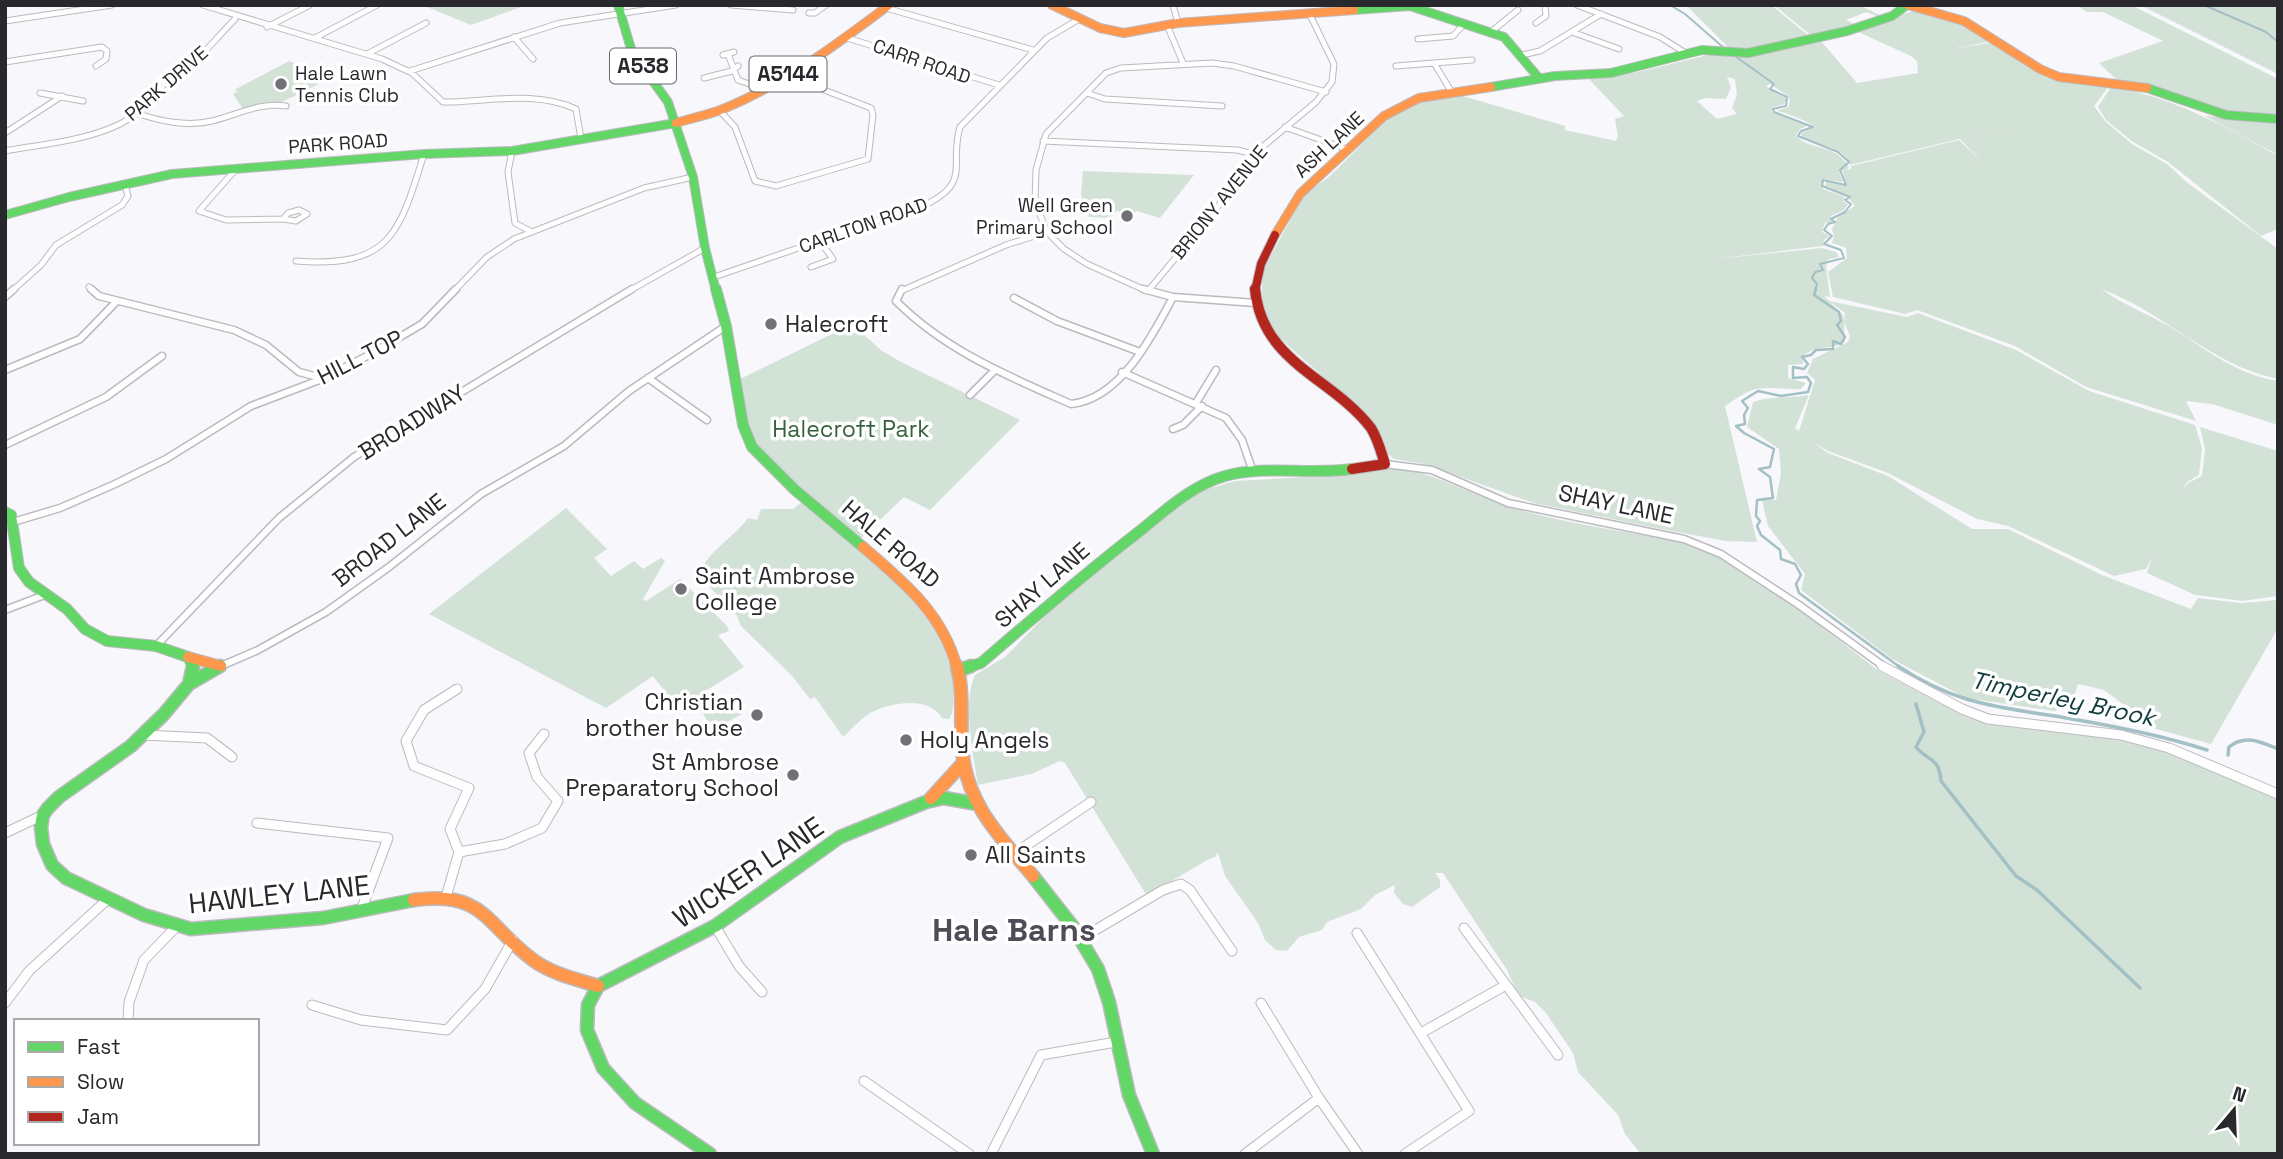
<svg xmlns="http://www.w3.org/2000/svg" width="2283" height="1159" viewBox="0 0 2283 1159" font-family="'Space Grotesk',sans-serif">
<rect width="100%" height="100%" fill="#f8f7fc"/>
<path fill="#d3e2d7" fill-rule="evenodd" d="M422,5H527L471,25Z
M1686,5H1771L1809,36L1745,49L1729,48Z
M1774,5H1866L1863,7L1882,16L1879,17L1866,12L1846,20L1856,25L1813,37Z
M2075,5H2131L2278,79V116L2225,113L2118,81L2099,63L2163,41L2103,12H2087Z
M2140,5H2278V74Z
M1918,9L1960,21L1993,41L1951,49L1995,42L2054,79L2109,86L2094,106L2106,122L2132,144L2167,164L2189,184L2278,249V379C2211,366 2163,311 2101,289C2125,306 2153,316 2177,331C2209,352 2239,375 2278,381V425L2212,404L2186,401L2196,421L2086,387L2015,346L1917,310L1905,314L1833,297L1828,272L1847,258L1846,248L1832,243L1834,236L1832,229L1838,217L1855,206L1849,199L1851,197L1825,187L1826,181L1847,186L1842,170L1839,171L1843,182L1822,179L1823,189L1845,197L1843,201L1848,204L1844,210L1831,216L1832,222L1825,223L1822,232L1830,236L1824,240L1823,246L1714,259L1822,248L1836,252L1839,257L1829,259L1826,266L1830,297L1824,296L1843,315L1844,321L1845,313L1829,301L1907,317L1918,313L2016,350L2089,391L2195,425L2202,448L2199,475L2187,482L2183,490L2188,483L2202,476L2205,449L2200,427L2278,451V596L2243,601L2195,595L2147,573L2152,557L2146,569L2114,576L2008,526L1977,519L1888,473L1828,451L1813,442L1828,453L1888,476L1972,529H2008L2102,575L2191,609L2198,598L2241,603L2277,600L2278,628L2211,744L2130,722L2128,708L2104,690L2078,684L2073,699L2055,711L1966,698L1892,659L1801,590L1805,574L1768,526L1762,500H1776L1781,473L1779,449L1747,427L1753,402C1770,395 1790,399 1809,395L1795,428L1799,431L1815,380L1807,373L1813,359L1848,342L1850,336L1844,322L1845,342C1827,352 1821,342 1801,357L1804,364L1788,365V378L1806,383L1801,389C1785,390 1764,385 1750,391C1742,394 1733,401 1725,406L1757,542L1726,541L1656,528L1534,503L1424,464L1394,459L1387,453L1379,432L1364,413L1274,333L1261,306L1263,270L1304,195L1330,176L1390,116L1424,100L1456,94L1565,126V130L1616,141L1618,136L1615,119L1624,116L1587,77L1638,72L1712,54H1764L1820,40L1857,83L1918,73L1917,61L1911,56L1856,31ZM1727,77L1735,79L1737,94L1732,108L1737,114L1717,119L1697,101L1706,98L1726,99L1731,88ZM1770,84L1788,96L1790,101L1788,107L1777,111C1788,113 1805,120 1815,127L1802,132L1801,136C1817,149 1841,142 1850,165L2014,126L1960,139L1982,162L1959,140L1851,166V169L1845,170L1849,168C1837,143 1812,152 1796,136L1800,129L1810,125L1772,112V108L1784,104L1787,99L1766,86Z
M289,61L331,78L282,102L243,109L233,94L238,91L234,90Z
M2111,87C2172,96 2224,126 2278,156V229L2261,236L2168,162L2133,142L2106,120L2098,107Z
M2205,116L2278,122V155Z
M1083,171L1194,175L1160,218L1137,211L1132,215L1117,211L1111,218L1089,217L1081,195Z
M852,324L882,351L901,362L1020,420L930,510L904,497L857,542L752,447L734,382Z
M1388,468C1433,470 1468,494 1510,507C1566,524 1626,531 1683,543L1707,551L1735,566L1788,601L1879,671L1966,717L1987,723L2119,739L2166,751L2278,796V1154H1641L1625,1134L1618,1115L1578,1072L1573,1053L1546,1013L1535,1002L1522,997L1515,988L1507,970L1443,873H1435L1440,880V887L1412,907L1403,904L1394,893L1395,885L1407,879L1375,895L1361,909L1327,922L1322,930L1299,937L1287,951L1276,950L1265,940L1258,923L1225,876L1218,853L1215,855L1217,856L1207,860L1147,896L1065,763L1060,761L1031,774L978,785C973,754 962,704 975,675L1005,657L1047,614L1173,510L1200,491L1235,481L1358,474Z
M801,503C855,550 950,609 953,687C953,697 955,710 949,719L942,718C929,696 892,702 872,712C861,718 852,729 843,737L815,697L810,699L792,676L741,626L737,616L701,578C696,560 737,535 748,518L757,520L761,509H793Z
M566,508L607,549L594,558L611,576L634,561L643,569L661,558L665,561L643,599L646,601L680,579L727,626L729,631L718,635L744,667L678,708L653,676L606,708L429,614Z
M731,698L742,714L713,730L703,714Z"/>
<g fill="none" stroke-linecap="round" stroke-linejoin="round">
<path stroke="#a3c0c4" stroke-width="2" d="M1670,5L1685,14L1724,48
M2204,5L2266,32L2278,42
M1735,56L1774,84L1770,89L1787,97L1786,106L1773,109L1774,112L1813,127L1801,131L1798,136L1838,152L1849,162L1840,170L1846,185L1823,180L1822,186L1850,197L1845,200L1851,204L1845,212L1831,219L1835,222L1828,224L1824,230L1832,236L1824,244L1841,250L1844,258L1820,264L1823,270L1815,272L1812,278L1817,284L1815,291"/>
<path stroke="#a3c0c4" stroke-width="2.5" d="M1816,289L1814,295L1839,312L1841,321L1837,325L1845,337L1841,344L1833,341V349L1816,350L1811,355L1802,357L1808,364L1804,369L1793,367V378L1807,377L1811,383L1808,392L1781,396L1758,391L1742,401L1748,408L1744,415L1745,424L1736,426L1744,433L1774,449L1770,467L1759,469L1770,477L1773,498L1757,500L1756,516L1760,521L1757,526L1761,535L1780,550L1781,559L1795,564L1801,575L1796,584L1799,593L1901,668"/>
<path stroke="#a3c0c4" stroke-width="3.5" d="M1898,666C1956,705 2000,707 2066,718C2114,726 2161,735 2207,750
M1916,704L1924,732L1916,747C1928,762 1939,756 1941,781L2016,876L2037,890L2140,988
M2228,755L2229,747C2245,734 2261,742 2278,749"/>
<g stroke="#bcbabf" stroke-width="7">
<path id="street-far2" d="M203,5L382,59L412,73L443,102C487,102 535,90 576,109L581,139
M731,5L793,10
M1173,5L1178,23
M1577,5L1660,37L1684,52
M886,8L1033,50
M809,13H815L826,5
M5,21L112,5
M1536,23L1546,16L1545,5
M1167,25L1183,63
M267,27L310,5
M1492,31L1518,10
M1572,32L1619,49
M514,37L533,59
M844,37L999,85
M315,38L377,5
M1418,39L1453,36L1465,23
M367,54L426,23
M728,54L738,80L763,89
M723,55L734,52
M1522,55L1540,51L1601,14
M5,62L102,47L107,51L106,59L96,66
M1434,63L1451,91
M1396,66L1472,60
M410,71L560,23L676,5
M704,78L732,71L738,66
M40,93L83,101
M1087,93L1105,99L1222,106
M720,111L735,127L755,181L776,186L868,159L873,115L871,108L785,75
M136,113C160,121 186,127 212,121C237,115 259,102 286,106
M1285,127L1349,150
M5,133L62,96
M1043,141L1237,150L1254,154
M5,151C43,144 85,141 120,124C165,101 200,55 235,19
M512,151L508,172L515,223L532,232
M236,169L199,211L226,220L283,219
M299,210L307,214L296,221L283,219L288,213Z
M296,261C390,268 399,235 424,154
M811,267L833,259L819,240
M714,277L929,203C971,181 949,164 960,127L1047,38L1081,18
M89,287L93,291
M12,291L41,265L56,245L122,205L128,196L125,185
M454,291L487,257L514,239L644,188L693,177
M629,291L705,248
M901,291L1006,245L1047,232
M1147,291L1087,264L1064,249L1047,232L1035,202L1036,170L1046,134L1106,73L1121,68L1212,63L1234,66L1326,92
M1148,291L1216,209L1254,154L1316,102L1332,82L1334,64L1309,13"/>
</g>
<g stroke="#bcbabf" stroke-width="9">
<path id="street-far1" d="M91,289L99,296L234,330L266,345L299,372L322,378
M902,289L896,301C946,351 1008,376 1071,404C1120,399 1152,337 1173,297
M1143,289L1173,297L1256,303
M5,297L14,289
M1014,298L1057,321L1140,352
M5,370L80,339L117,301
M1122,372L1226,418L1242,440L1253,472
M648,378L707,420
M970,395L995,370
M1196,403L1216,370
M1173,429L1183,425L1202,406
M5,445L106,397L162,356
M1385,464L1432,470L1508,503L1684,539L1721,554L1799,605L1886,668
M13,522L60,508L115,484L166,459L251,406L322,379L371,354L422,324L456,289
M5,610L47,594
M156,646L279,518L354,457L632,289
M221,666L258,650L326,612L389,567L481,494L564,446L629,391L726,326"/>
</g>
<g stroke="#bcbabf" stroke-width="11">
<path id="street" d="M1882,666L1962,709L1988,719L2121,735L2169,748L2278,794
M457,689L424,710L406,741L414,766L469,788L450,829L459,852
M143,735L207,738L232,757
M257,823L388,838L362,908
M5,833L43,815
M1015,853L1091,802
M446,897L459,852L505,844L542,828L558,801L537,777L529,753L544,734
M715,926L739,966L762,992
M1464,928L1558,1055
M1357,933L1469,1111L1405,1154
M1082,938L1163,890L1181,884L1190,890L1232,951
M5,1003L29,971L108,899
M1261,1003L1319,1098L1358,1154
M312,1005L361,1020L447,1030L485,989L513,940
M128,1021L129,1002L144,960L176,927
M1421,1033L1506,985
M864,1081L969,1154
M991,1154L1041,1055L1116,1042
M1245,1154L1319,1098"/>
</g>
<g stroke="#bcbabf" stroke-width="10">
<path id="fast-far2" d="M618,5L632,52L668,102L693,177L705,248L716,291
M1354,10L1410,6L1504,37L1539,78
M1491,87L1555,76L1611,73L1702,50L1748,53L1847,31L1892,16L1907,5
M2147,88L2226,115L2278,119
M5,215L69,197L172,174L424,154L512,151L676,123"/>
</g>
<g stroke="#bcbabf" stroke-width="12">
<path id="fast-far1" d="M716,289L726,326L743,425L752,447L795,490L863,547
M5,512L11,515L19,568L29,582L67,609L85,629L107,641L156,646L188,657L194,668
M217,668L221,666
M966,668L981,663C1032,619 1083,575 1136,534C1164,512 1190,486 1225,476C1265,465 1310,475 1352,469"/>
</g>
<g stroke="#bcbabf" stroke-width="15">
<path id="fast" d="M220,666L189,684L164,714L131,746L59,797L48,808L43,815L41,827L43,844L52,865L66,878L144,915L191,929L323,918L414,900
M958,671L971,666
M189,684L193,666
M1033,876L1073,927L1098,969L1109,1002L1129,1095L1153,1154
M598,986L715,926L840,837L926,802L944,798L978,804
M598,986L588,1005L587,1030L603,1068L635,1103L710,1154"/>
</g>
<g stroke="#bcbabf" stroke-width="10">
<path id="slow-far2" d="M1052,5L1100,28L1124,33L1178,23L1354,10
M1908,5L1964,21L2040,69L2059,77L2147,88
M676,123C692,118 708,115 723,109C784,84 837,44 889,5
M1275,235L1300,194L1384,116L1419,98L1491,87"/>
</g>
<g stroke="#bcbabf" stroke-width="12">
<path id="slow-far1" d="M863,547C904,582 943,614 957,668
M188,657L221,666"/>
</g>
<g stroke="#bcbabf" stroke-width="15">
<path id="slow" d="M957,666C964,693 960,720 962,747C965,802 999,836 1033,876
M931,798L963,763
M414,900C485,891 484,923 533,960C552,974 576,979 598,986"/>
</g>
<g stroke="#bcbabf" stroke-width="10">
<path id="jam-far1" d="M1255,291L1261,264L1275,235"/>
</g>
<g stroke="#bcbabf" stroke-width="12">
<path id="jam" d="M1255,289C1262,363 1332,377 1371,428C1378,439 1381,452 1385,464L1352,469"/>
</g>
<use href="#street-far2" stroke="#fefeff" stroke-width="5"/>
<use href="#street-far1" stroke="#fefeff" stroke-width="6"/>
<use href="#street" stroke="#fefeff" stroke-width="9"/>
<use href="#fast-far2" stroke="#63d668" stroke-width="8"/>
<use href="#fast-far1" stroke="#63d668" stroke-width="10"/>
<use href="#fast" stroke="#63d668" stroke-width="12"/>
<use href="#slow-far2" stroke="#ff974d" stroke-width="8"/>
<use href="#slow-far1" stroke="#ff974d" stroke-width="10"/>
<use href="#slow" stroke="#ff974d" stroke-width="12"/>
<use href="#jam-far1" stroke="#b3261e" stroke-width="8"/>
<use href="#jam" stroke="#b3261e" stroke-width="10"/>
</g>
<g fill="#717075" stroke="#fff" stroke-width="2.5">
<circle cx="281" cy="84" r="7"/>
<circle cx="1127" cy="216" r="7"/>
<circle cx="771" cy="324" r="7"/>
<circle cx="681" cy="589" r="7"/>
<circle cx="757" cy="715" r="7"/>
<circle cx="906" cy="740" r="7"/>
<circle cx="793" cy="775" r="7"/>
<circle cx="971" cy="855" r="7"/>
</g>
<g text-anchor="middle" stroke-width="7" stroke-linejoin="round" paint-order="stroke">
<g font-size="19" fill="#29282d" stroke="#fff">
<text transform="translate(922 61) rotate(19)" y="7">CARR ROAD</text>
<text transform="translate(166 83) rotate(-41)" y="7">PARK DRIVE</text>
<text transform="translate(338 143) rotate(-4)" y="7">PARK ROAD</text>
<text transform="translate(1329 144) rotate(-43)" y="7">ASH LANE</text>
<text transform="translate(1219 202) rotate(-51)" y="7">BRIONY AVENUE</text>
<text transform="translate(863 225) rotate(-19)" y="7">CARLTON ROAD</text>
</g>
<g font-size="19" fill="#29282d" stroke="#fff" text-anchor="start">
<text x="295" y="80">Hale Lawn<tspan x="295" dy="22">Tennis Club</tspan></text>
<text x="1113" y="212" text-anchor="end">Well Green<tspan x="1113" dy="22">Primary School</tspan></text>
</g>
<g fill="#fff" stroke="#69686c" stroke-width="2">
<rect x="610" y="48.5" width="66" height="35" rx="5"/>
<rect x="749.5" y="56.5" width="77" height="35" rx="5"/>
</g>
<g font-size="21" font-weight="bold" fill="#29282d">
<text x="643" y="73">A538</text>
<text x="788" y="81">A5144</text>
</g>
<g font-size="23" fill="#29282d" stroke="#fff" text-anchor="start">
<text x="785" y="332">Halecroft</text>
<text x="695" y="584">Saint Ambrose<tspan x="695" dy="26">College</tspan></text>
<text x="743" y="710" text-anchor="end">Christian<tspan x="743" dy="26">brother house</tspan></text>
<text x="920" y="748">Holy Angels</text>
<text x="779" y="770" text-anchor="end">St Ambrose<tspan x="779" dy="26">Preparatory School</tspan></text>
<text x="985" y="863">All Saints</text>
</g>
<g font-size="23" fill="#29282d" stroke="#fff">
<text transform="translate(360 357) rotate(-27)" y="8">HILL TOP</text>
<text transform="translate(412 422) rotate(-32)" y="8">BROADWAY</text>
<text transform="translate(1616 504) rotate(12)" y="8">SHAY LANE</text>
<text transform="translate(389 540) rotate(-38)" y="8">BROAD LANE</text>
<text transform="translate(891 544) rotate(41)" y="8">HALE ROAD</text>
<text transform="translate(1042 585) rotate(-41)" y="8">SHAY LANE</text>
</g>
<g font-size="23" fill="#37613d" stroke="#fff">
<text x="851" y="437">Halecroft Park</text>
</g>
<g font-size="24" font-style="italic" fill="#123c3f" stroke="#fff">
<text transform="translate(2063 699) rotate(12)" y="8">Timperley Brook</text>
</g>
<g font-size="28" fill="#29282d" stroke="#fff">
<text transform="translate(748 872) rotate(-34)" y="10">WICKER LANE</text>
<text transform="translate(279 894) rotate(-6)" y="10">HAWLEY LANE</text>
</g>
<g font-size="32" font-weight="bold" fill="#4f4b57" stroke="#fff">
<text x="1014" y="941">Hale Barns</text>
</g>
</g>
<rect width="2283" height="1159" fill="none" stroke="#29282d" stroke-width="14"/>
<rect x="14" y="1019" width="245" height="126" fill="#ffffff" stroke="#a9a9ab" stroke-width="2"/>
<rect x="28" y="1042" width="35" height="10" fill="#63d668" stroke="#a9a9ab" stroke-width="2"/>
<text x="77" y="1054" font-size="21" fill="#29282d">Fast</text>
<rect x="28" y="1077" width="35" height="10" fill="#ff974d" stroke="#a9a9ab" stroke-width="2"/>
<text x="77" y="1089" font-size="21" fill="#29282d">Slow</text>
<rect x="28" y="1112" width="35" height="10" fill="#b3261e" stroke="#a9a9ab" stroke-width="2"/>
<text x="77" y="1124" font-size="21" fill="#29282d">Jam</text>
<g transform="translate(2234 1110) rotate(19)" stroke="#ffffff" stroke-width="5" paint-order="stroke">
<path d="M0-5L12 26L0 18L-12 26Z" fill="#29282d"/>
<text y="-10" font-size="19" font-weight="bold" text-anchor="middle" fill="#29282d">N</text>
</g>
</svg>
